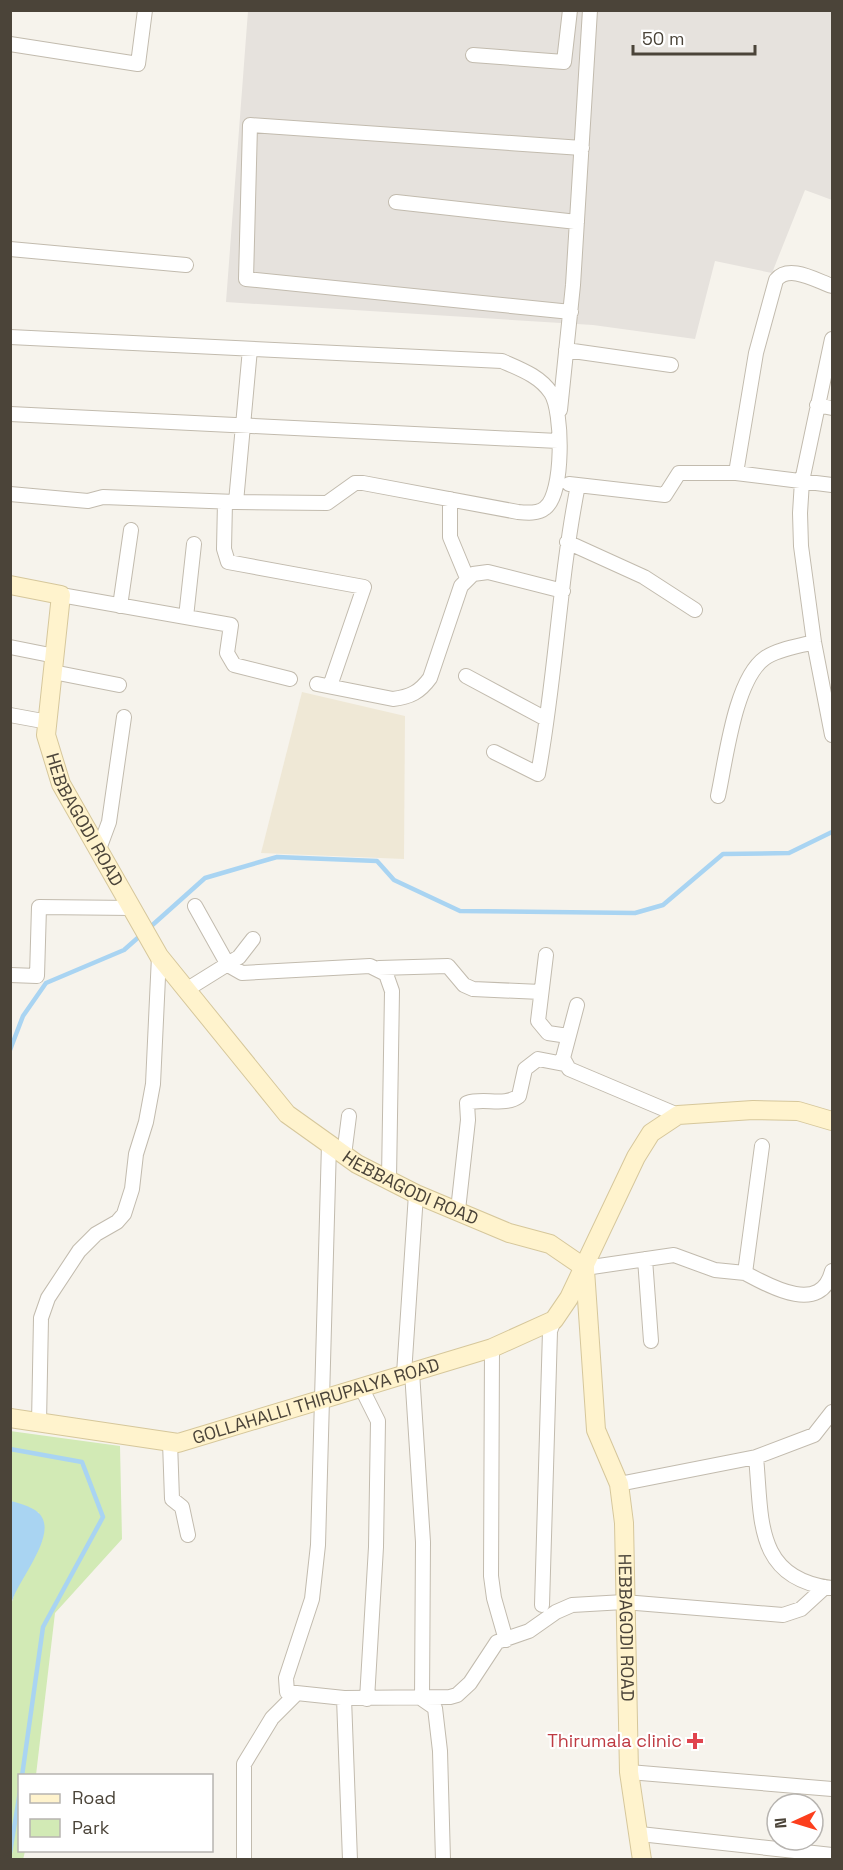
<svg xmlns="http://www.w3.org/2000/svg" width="843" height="1870" viewBox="0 0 843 1870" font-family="'Space Grotesk',sans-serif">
<rect width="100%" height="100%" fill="#f6f3ec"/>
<path fill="#e6e2dd" d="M248,11H832V200L805,190L772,273L715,261L695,339L593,325L226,302Z"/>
<path fill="#efe8d6" d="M302,692L405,716L404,859L261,853Z"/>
<path fill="#d2eab5" d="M10,1431L120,1446L122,1539L55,1613L36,1775L20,1776V1850L25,1851L23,1860L11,1859V1605L39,1513L11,1501Z"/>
<path fill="#a9d4f2" d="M11,1501C18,1503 26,1505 33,1509C67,1527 16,1580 11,1605Z"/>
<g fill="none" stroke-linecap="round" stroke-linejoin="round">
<path stroke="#a9d4f2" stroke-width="4.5" d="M148,929L205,878L277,857L377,861L394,880L460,911L635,913L663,905L723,854L789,853L832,832
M10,1050L23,1016L46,983L124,950L141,935
M10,1449L82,1462L103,1517L43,1627L22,1776
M10,1853L20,1791"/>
<g stroke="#c2bbae" stroke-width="16">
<path id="street" d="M10,44L138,64L145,10
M473,55L564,62L570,10
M396,202L577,222
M10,249L186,265
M571,312L246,279L250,125L582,148
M10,337L502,361C520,369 540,376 551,393C563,411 564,494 545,508C538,514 527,513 518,512L363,483H355L327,503L236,502
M832,339L802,481L800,513L801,546L814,642L832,735
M566,350L671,365
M817,405L832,408
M560,410L573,285L590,10
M10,414L558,441
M736,473L756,353L776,280C789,264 815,280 832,286
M569,484L665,495L679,473H736L832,485
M10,494L88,501L103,497L236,502L250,349
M450,499V537L467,578
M225,502L224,549L228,562L364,587L330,686
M567,542L644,577L695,610
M61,595L231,625L227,653L234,665L290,679
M120,606L131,530
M186,617L194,544
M10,647L55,656
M53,672L119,685
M466,676L546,719
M317,684L393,699C410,697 420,692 430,678L461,586L473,574L488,572L563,591
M10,715L48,722
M494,752L538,774C556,678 559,580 578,485
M718,796C726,759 735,679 765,658C778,649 800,646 814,642
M99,849L109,822L124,717
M195,906L228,965L242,973L370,966L386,974L392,991L389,1179
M546,955L538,1021L548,1033L568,1036
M379,968L448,966L464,985L473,989L541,992
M10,975L37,976L39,907L132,908
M186,990L239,957L253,939
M577,1005L563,1058L569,1069L678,1115
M329,1144L318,1545L312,1599L286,1678L287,1692L344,1698L450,1697L457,1695L470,1683L497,1642L529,1631L556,1612L572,1605L624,1602L783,1615L801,1609L825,1587
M344,1155L349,1116
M458,1210L468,1120L467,1103C484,1097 504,1107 519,1096L525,1069L538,1059L564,1064
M645,1259L651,1341
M585,1268L674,1255L715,1270L745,1273L762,1146
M745,1273C771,1287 821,1315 832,1271
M492,1348L491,1576L494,1598L506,1640
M412,1372L423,1542L422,1699
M404,1374L416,1194
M362,1389L378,1421L376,1547L367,1699
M39,1423L41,1318L48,1298L79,1251L96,1234L117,1222L124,1214L132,1189L136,1154L146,1122L153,1084L159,956
M170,1442L172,1499L182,1507L188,1535
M756,1457C762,1518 754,1578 831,1588
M619,1484L756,1457L814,1435L832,1412
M542,1605L550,1331L554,1320
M344,1698L350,1860
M422,1699L435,1708L440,1751L443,1860
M629,1772L832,1789
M640,1834L832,1855
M244,1860V1764L272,1718L295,1695"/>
</g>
<g stroke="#d6c79b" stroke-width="20">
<g id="secondary">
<path id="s1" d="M10,585L61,595L46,735L61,784L159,956L287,1114L357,1164L416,1194L509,1233L550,1244L585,1268"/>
<path id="s2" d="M585,1270L596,1430L619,1484L624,1523L629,1772L642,1860"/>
<path id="s3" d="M10,1418L178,1443L492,1348L554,1320L569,1298L636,1157L651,1133L678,1115L753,1110L798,1111L832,1121"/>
</g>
</g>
<use href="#street" stroke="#fff" stroke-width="14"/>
<use href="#secondary" stroke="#fff3cd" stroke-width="18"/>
</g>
<path fill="#e0444e" stroke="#fff" stroke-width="2" d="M692 1732h6v6h6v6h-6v6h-6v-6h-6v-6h6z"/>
<g text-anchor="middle" stroke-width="4.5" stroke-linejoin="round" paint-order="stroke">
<g font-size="18" fill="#4b4439" stroke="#fff">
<text dy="6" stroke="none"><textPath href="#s1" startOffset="286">HEBBAGODI ROAD</textPath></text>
<text dy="6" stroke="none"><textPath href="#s1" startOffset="790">HEBBAGODI ROAD</textPath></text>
<text dy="6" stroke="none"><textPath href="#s3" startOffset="314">GOLLAHALLI THIRUPALYA ROAD</textPath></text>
<text dy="6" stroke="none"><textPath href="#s2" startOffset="363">HEBBAGODI ROAD</textPath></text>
</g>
<g font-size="18" fill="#be3a42" stroke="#fff" text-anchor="end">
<text x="682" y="1747">Thirumala clinic</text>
</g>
</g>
<rect width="843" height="1870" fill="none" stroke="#4b4439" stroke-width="24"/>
<rect x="18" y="1774" width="195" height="78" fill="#ffffff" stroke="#b7b4b0" stroke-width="1.5"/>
<rect x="30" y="1794" width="30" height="9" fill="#fff3cd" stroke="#b7b4b0" stroke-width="1.5"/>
<text x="72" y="1804" font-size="18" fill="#4b4439">Road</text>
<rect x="30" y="1819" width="30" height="18" fill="#d2eab5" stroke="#b7b4b0" stroke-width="1.5"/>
<text x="72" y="1834" font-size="18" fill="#4b4439">Park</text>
<g transform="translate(795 1822) rotate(266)"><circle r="28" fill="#ffffff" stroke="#b7b4b0" stroke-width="1.5"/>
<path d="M0-4.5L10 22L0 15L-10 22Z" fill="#fc3f1d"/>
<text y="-9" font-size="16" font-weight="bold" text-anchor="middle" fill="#4b4439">N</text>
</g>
<path d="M633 45v9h122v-9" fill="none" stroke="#4b4439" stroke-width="3"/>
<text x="642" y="45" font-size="18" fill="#4b4439" stroke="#ffffff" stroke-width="4.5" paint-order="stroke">50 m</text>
</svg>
